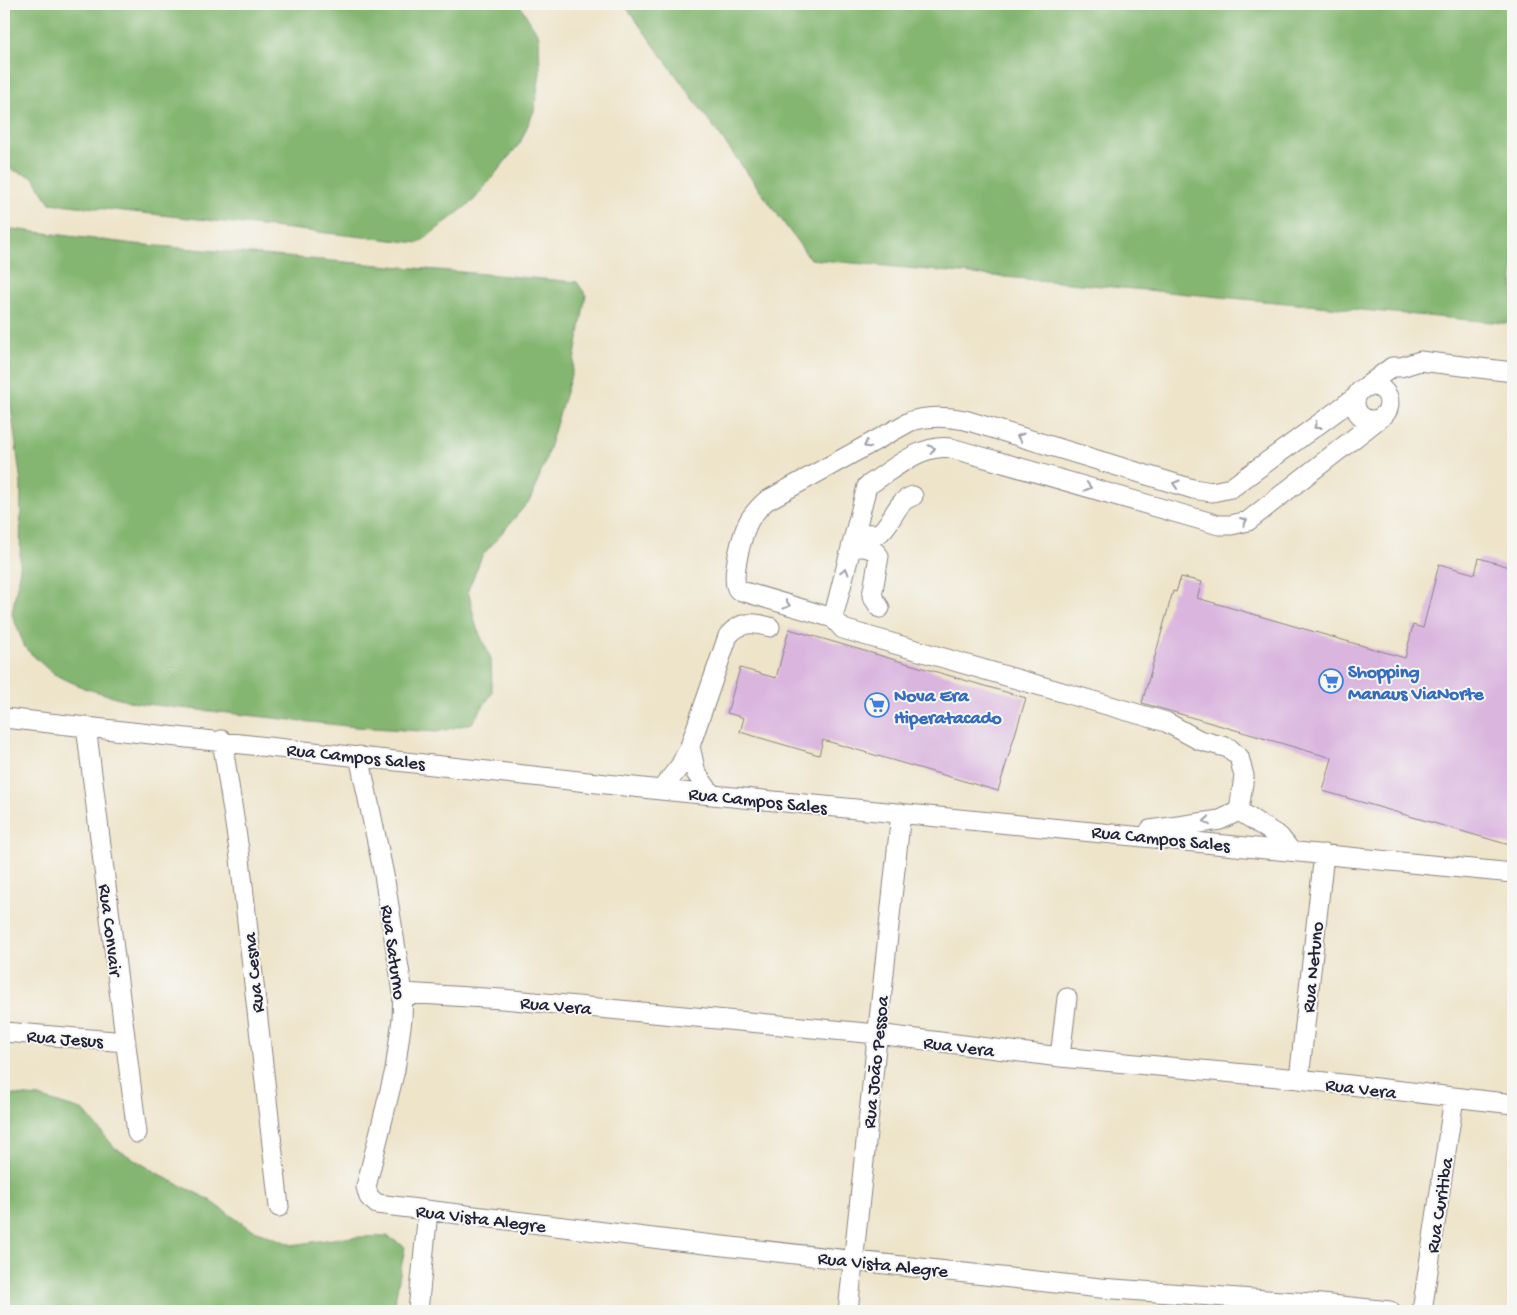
<svg xmlns="http://www.w3.org/2000/svg" width="1517" height="1315" viewBox="0 0 1517 1315" font-family="'Gochi Hand',sans-serif">
<rect width="100%" height="100%" fill="#f6f6f2"/>
<filter id="ink" filterUnits="userSpaceOnUse"><feTurbulence type="fractalNoise" baseFrequency=".02" numOctaves="2"/><feDisplacementMap in="SourceGraphic" scale="10" xChannelSelector="R" yChannelSelector="G"/><feConvolveMatrix kernelMatrix="1 2 1 2 8 2 1 2 1" color-interpolation-filters="sRGB"/></filter>
<filter id="wash" filterUnits="userSpaceOnUse"><feTurbulence type="fractalNoise" baseFrequency=".0096" numOctaves="4" result="noise"/><feDisplacementMap in="SourceGraphic" scale="20" xChannelSelector="R" yChannelSelector="G"/><feGaussianBlur stdDeviation="1.12" result="paint"/><feColorMatrix in="noise" values="0 0 0 0 0 0 0 0 0 0 0 0 0 0 0 0 0 1.4 0 .05"/><feComposite in="paint" operator="in"/></filter>
<g filter="url(#wash)">
<rect width="100%" height="100%" fill="#eee4ca"/>
<path fill="#84b671" stroke="#536c56" d="M4,4H519L539,36L540,73L534,111L520,143L474,200L419,243L50,203L33,177L4,167Z
M624,4H1513V324L810,259Z
M12,229L135,244L577,282L586,295L572,372L544,465L530,500L482,556L468,590L476,626L491,659L492,693L472,723L437,732L356,727L136,703L84,688L52,673L25,648L12,614L20,568L21,483L4,354V235Z
M4,1094L39,1097L84,1111L115,1148L164,1177L208,1199L247,1227L292,1245L340,1238L387,1236L405,1247L393,1311H4Z"/>
<g id="blocks">
<path fill="#dab6df" d="M1479,558L1513,568V846L1323,791L1332,758L1142,703L1173,591L1176,592L1181,577L1202,582L1197,598L1405,658L1413,625L1423,628L1439,564L1475,574Z
M789,629L1026,698L998,791L823,740L819,755L740,732L744,718L727,713L740,668L776,678Z"/>
</g>
</g>
<g filter="url(#ink)">
<use href="#blocks" fill-opacity="0" stroke="#888382" stroke-width="1"/>
<g fill="none" stroke-linecap="round" stroke-linejoin="round">
<g stroke="#888382" stroke-width="21">
<path id="minor" d="M1355 403a17 17 0 1 1 34 0a17 17 0 1 1-34 0Z
M1364,388L1392,367H1401L1420,361L1513,372
M855,533L878,534C893,524 895,501 913,496
M851,548C862,546 872,546 879,556L872,596L880,608
M833,618L867,486C891,471 921,443 951,448L1219,525H1231L1248,521L1380,418
M4,718L661,790L1513,873
M86,726L137,1133
M222,740L239,850L279,1207
M690,746L696,773L712,795
M359,756L384,875L403,993L402,1019L395,1070L366,1187L369,1197L377,1204L669,1240L1100,1288L1311,1303L1390,1311
M661,790L680,766L690,746L728,636C740,621 753,622 770,627
M1239,811L1244,776L1239,757L1229,748L1199,740L1166,722L843,629L833,618L738,590C729,580 743,531 750,519C755,512 760,506 766,501L911,421C929,416 946,416 965,420L1193,489L1212,492L1231,488L1356,397
M1150,830L1220,820L1239,811L1280,837L1291,851
M403,993L502,999L877,1034L1060,1057L1299,1079L1513,1104
M4,1032L126,1042
M1060,1057L1067,998
M1299,1079L1324,854
M418,1311L428,1211
M848,1311L901,813
M1422,1311L1454,1098"/>
</g>
<use href="#minor" stroke="#fff" stroke-width="19"/>
</g>
<defs><path id="oneway-chevron" d="M-2-3.5L2.5 0L-2 3.5" fill="none" stroke-width="1.6" stroke-linecap="round" stroke-linejoin="round" transform="scale(1.25)"/></defs>
<g stroke="#9c9ca7">
<use href="#oneway-chevron" transform="translate(1317 426) rotate(144)"/>
<use href="#oneway-chevron" transform="translate(1020 437) rotate(-163)"/>
<use href="#oneway-chevron" transform="translate(867 445) rotate(151)"/>
<use href="#oneway-chevron" transform="translate(932 449) rotate(-15)"/>
<use href="#oneway-chevron" transform="translate(1176 484) rotate(-163)"/>
<use href="#oneway-chevron" transform="translate(1088 487) rotate(16)"/>
<use href="#oneway-chevron" transform="translate(1244 521) rotate(-24)"/>
<use href="#oneway-chevron" transform="translate(845 571) rotate(-75)"/>
<use href="#oneway-chevron" transform="translate(787 605) rotate(16)"/>
<use href="#oneway-chevron" transform="translate(1207 821) rotate(175)"/>
</g>
</g>
<defs>
<g id="supermarket-ring" transform="scale(1.25)"><circle r="9.5" fill="#f6f6f2" stroke="#3f7fe0" stroke-width="1.5"/><path d="M-6-5.5h2.5l.6 2H6L4.5 2H-2.5L-4.4-4H-6ZM-1.5 3.2a1.3 1.3 0 1 0 .1 0ZM3 3.2a1.3 1.3 0 1 0 .1 0Z" fill="#3f7fe0"/></g>
</defs>
<g fill-rule="evenodd">
<use href="#supermarket-ring" x="1331" y="681"/>
<use href="#supermarket-ring" x="877" y="705"/>
</g>
<g text-anchor="middle" stroke-width="4" stroke-linejoin="round" paint-order="stroke">
<g font-size="19" font-weight="bold" fill="#366cbe" stroke="#f6f6f2" text-anchor="start">
<text x="1348" y="677">Shopping<tspan x="1348" dy="22">Manaus ViaNorte</tspan></text>
<text x="894" y="701">Nova Era<tspan x="894" dy="22">Hiperatacado</tspan></text>
</g>
<g font-size="19" fill="#22223b" stroke="#f6f6f2">
<text transform="translate(356 755) rotate(6)" y="7">Rua Campos Sales</text>
<text transform="translate(758 799) rotate(6)" y="7">Rua Campos Sales</text>
<text transform="translate(1161 837) rotate(6)" y="7">Rua Campos Sales</text>
<text transform="translate(112 930) rotate(83)" y="7">Rua Convair</text>
<text transform="translate(395 952) rotate(82)" y="7">Rua Saturno</text>
<text transform="translate(1311 967) rotate(-84)" y="7">Rua Netuno</text>
<text transform="translate(252 973) rotate(-96)" y="7">Rua Cesna</text>
<text transform="translate(556 1004) rotate(5)" y="7">Rua Vera</text>
<text transform="translate(65 1037) rotate(4)" y="7">Rua Jesus</text>
<text transform="translate(959 1045) rotate(7)" y="7">Rua Vera</text>
<text transform="translate(874 1062) rotate(-84)" y="7">Rua João Pessoa</text>
<text transform="translate(1361 1087) rotate(7)" y="7">Rua Vera</text>
<text transform="translate(1438 1205) rotate(-81)" y="7">Rua Curitiba</text>
<text transform="translate(481 1217) rotate(7)" y="7">Rua Vista Alegre</text>
<text transform="translate(883 1263) rotate(6)" y="7">Rua Vista Alegre</text>
</g>
</g>
<rect width="1517" height="1315" fill="none" stroke="#f6f6f2" stroke-width="20"/>
</svg>
